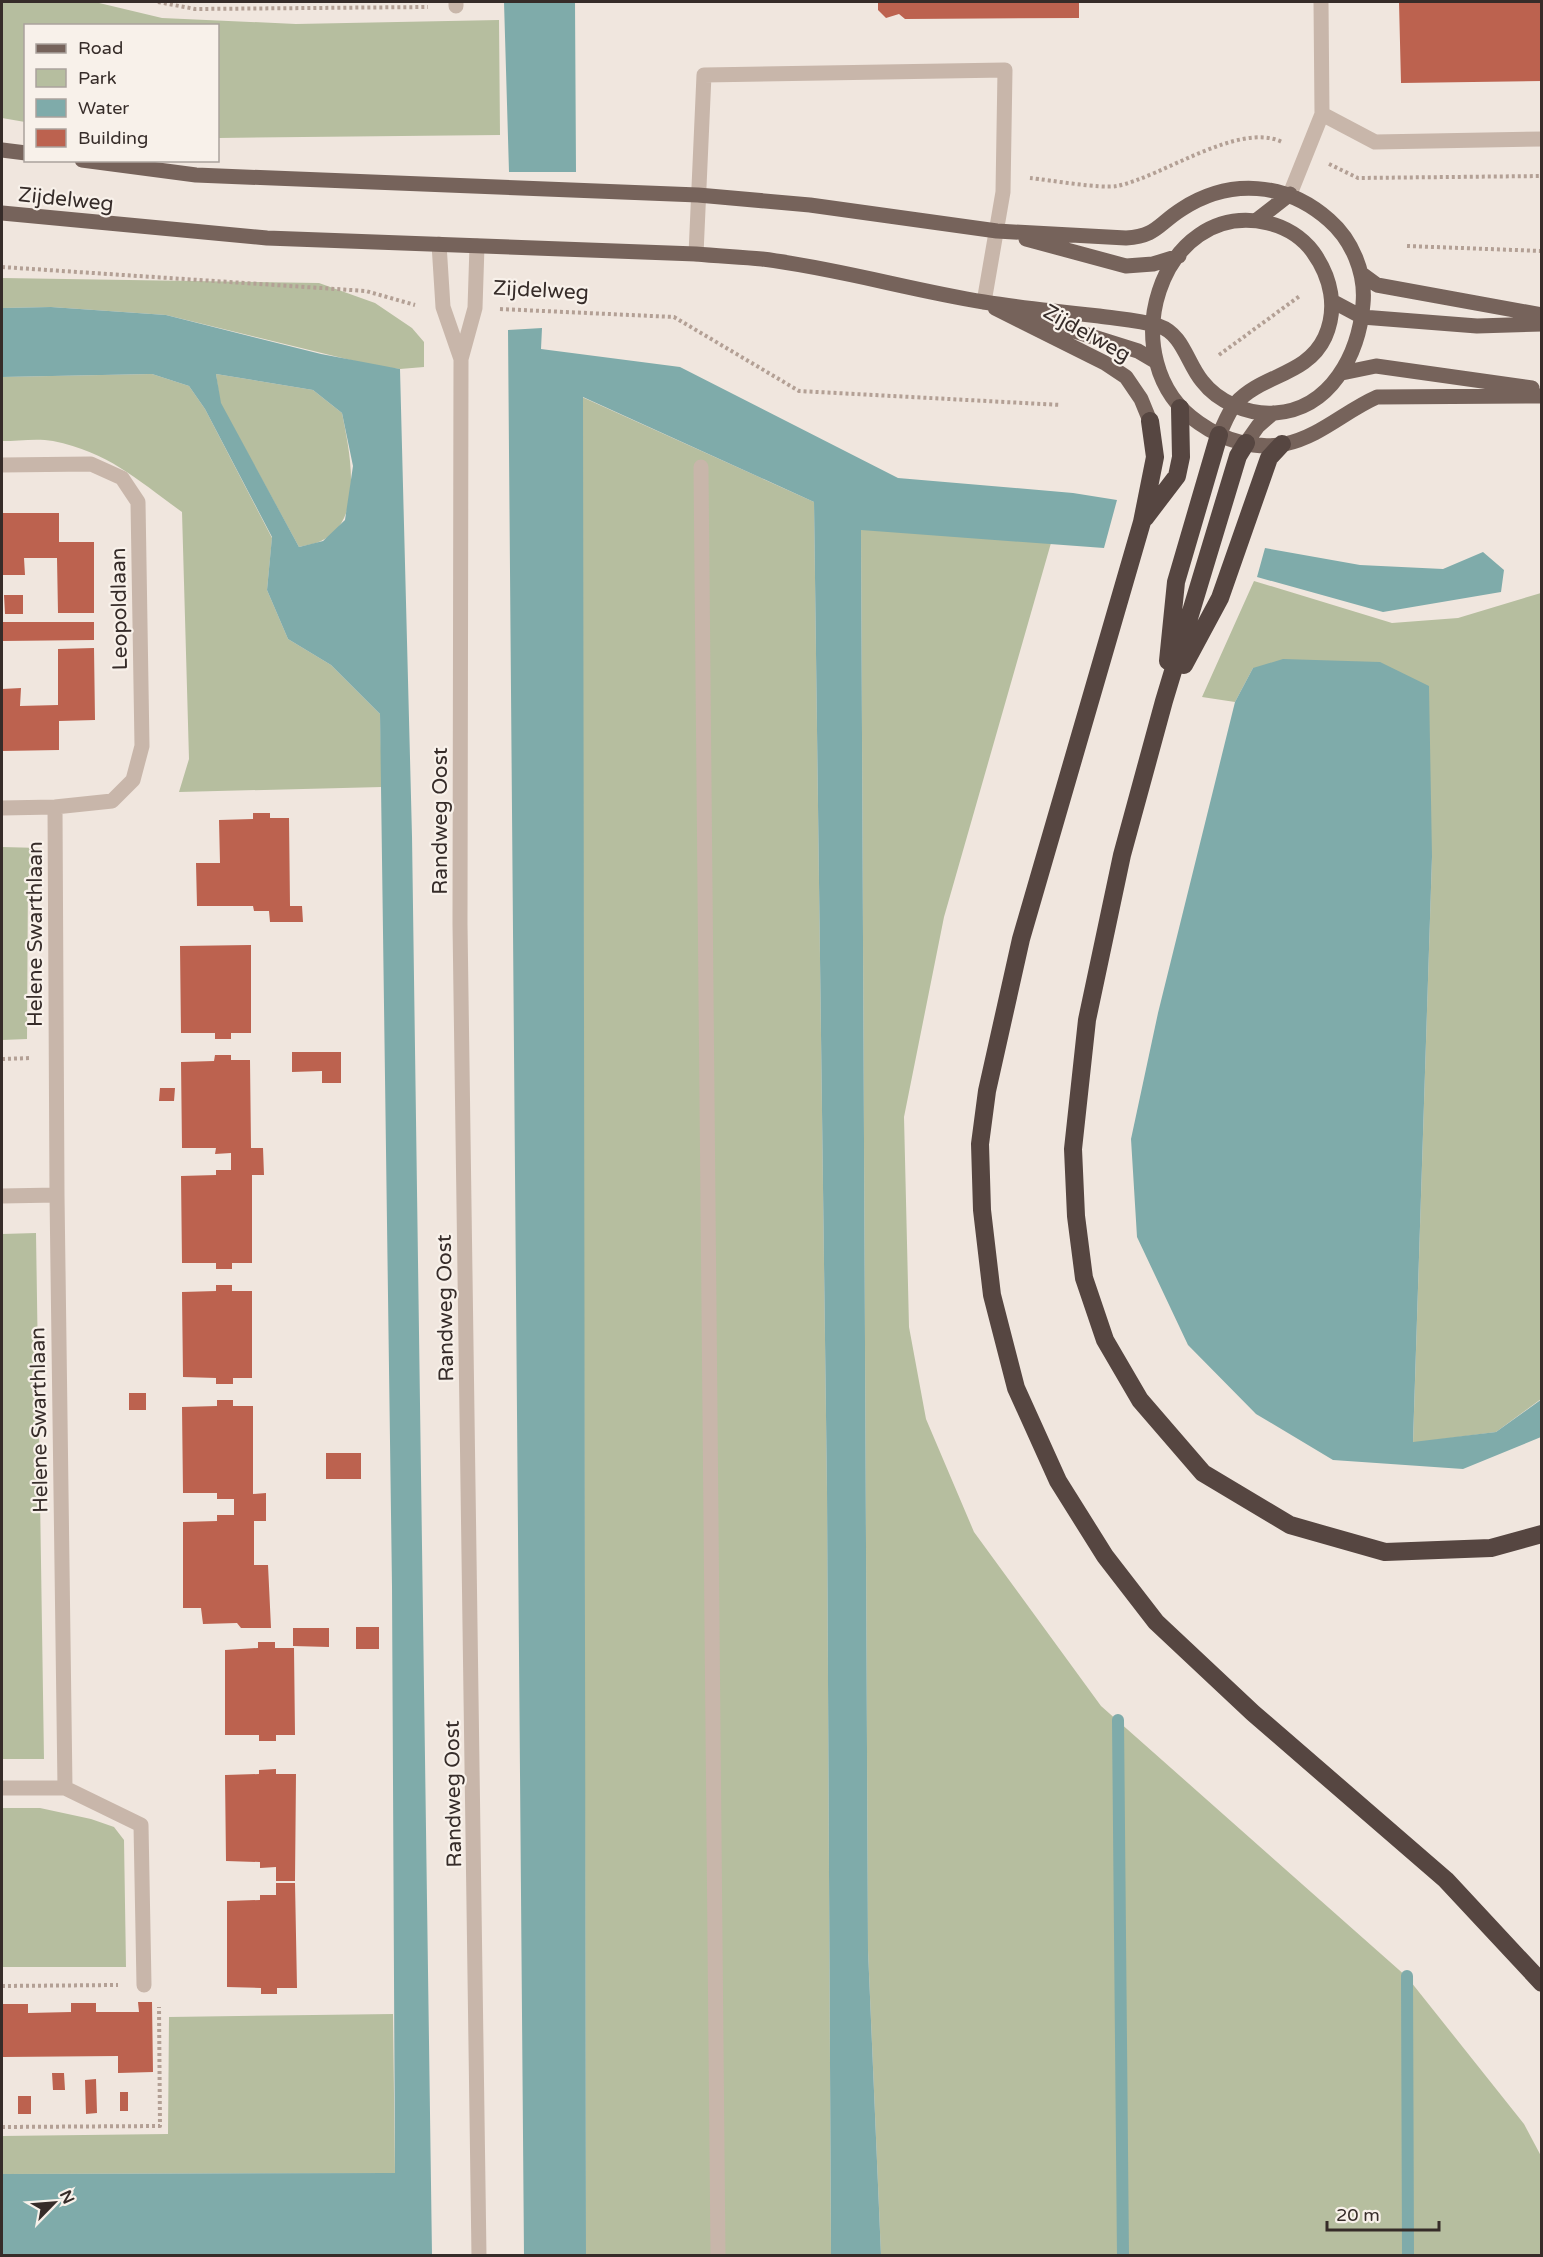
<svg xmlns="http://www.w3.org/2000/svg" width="1543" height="2257" viewBox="0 0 1543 2257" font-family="'Varela Round',sans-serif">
<rect width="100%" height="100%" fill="#f0e6de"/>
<path fill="#b6be9f" d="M2,2H95L162,18L296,24L499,20L500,135L218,138V26H26L25,122L2,118Z
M2,278L319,283L375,303L412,328L424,342V367L400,369L375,366L166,315L51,307L2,308Z
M152,374L189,386L205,409L272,538L267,590L288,639L331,665L380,714L382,787L179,792L189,759L182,512C136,479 110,453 53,441C37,438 18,441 2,441V377Z
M216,374L313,390L342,413C349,449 366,521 321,541C315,544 306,545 299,547L220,403Z
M582,397L814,502L827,1492L831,2255H586Z
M861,529L1051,543L944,917L904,1117L909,1327L926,1419L974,1532L1101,1706L1407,1977L1524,2124L1541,2156V2255H881L868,1950Z
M1254,581L1392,623L1458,618L1541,593V1399L1496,1432L1413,1443L1432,857L1253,668L1235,702L1202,697Z
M2,847L40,848V876H28L27,1039L2,1040Z
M36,1233L44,1759H2V1234Z
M2,1808H40L91,1819L114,1827L124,1840L126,1967H2Z
M393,2014L395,2173L2,2174V2136L168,2134L169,2017Z"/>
<path fill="#7fabaa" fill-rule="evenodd" d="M504,2H575L576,172H509Z
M51,307L166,315L321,354L400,369L412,836L432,2255H2V2174L395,2173L392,1586L380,714L331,665L288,639L267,590L272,537L205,409L189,386L152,374L2,377V308ZM216,374L313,390L342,413L353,466L345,520L323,541L299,547L221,403Z
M542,328L541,349L680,367L898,478L1073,493L1117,500L1104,548L861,530L868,1950L881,2255H831L827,1492L814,502L583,397L586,2255H524L508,330Z
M1265,548L1360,565L1443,569L1483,552L1504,570L1501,592L1383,612L1257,577Z
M1283,659L1380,662L1429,686L1432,857L1413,1442L1496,1432L1542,1399L1541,1437L1463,1469L1333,1460L1256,1414L1188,1345L1137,1237L1131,1139L1158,1013L1235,702L1253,668Z"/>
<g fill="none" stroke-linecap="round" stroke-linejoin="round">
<path stroke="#7fabaa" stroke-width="12" d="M1118,1720L1123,2256
M1407,1976L1408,2256"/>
</g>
<path fill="#bc624f" d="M878,2H1079V18L905,19L899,14L886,18L878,10Z
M1399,2H1542V81L1401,83Z
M2,513H59V542H94V613H58L57,558H24L25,575H2Z
M4,595H23V614H5Z
M2,622H94V640L2,641Z
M94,648L95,720L59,721V750L2,751V689L21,688L20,706L58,705V649Z
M253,813H270V818H289L290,906H302L303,922H270L269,911H254L253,906H197L196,863H220L219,820L253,819Z
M251,945V1033H231V1039H215V1033H181L180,946Z
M292,1052H341V1083H322V1071L292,1072Z
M215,1055H231V1060H250L251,1148H263L264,1175H252V1263H232V1269H216V1263H182L181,1176L216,1175V1170H231V1153L215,1154L216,1148H182L181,1062L214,1061Z
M160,1088H175L174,1101H159Z
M216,1285H232V1291H252V1378H233V1384H216V1378L183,1377L182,1292L216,1291Z
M129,1393H146V1410H129Z
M217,1400H233V1406H253V1494L266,1493V1521H254V1565H268L271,1628H241L237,1623L203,1624L201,1608H183V1522L217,1521V1515H234V1499H217V1493H183L182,1407L217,1406Z
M326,1453H361V1479H326Z
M356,1627H379V1649H356Z
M293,1628H329V1647L293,1646Z
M258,1642H275V1648H294L295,1735H276V1741H259V1735H225V1650L258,1648Z
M276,1769V1774H296L295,1881H276V1867L260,1868V1862L226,1861L225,1775L259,1774V1770Z
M276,1883H295L297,1988H277V1994H261V1988L227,1987V1901L260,1900V1895H276Z
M138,2002H152L153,2072L118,2073V2056L2,2057L3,2004H28V2013L71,2012V2003H96V2012H139Z
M52,2073H64L65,2090H53Z
M96,2079L97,2113L86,2114L85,2080Z
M120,2092H128V2111H120Z
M18,2096H31V2114H18Z"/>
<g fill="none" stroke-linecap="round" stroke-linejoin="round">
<path stroke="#b3a095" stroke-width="4" stroke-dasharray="3 3" stroke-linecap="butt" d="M158,2L195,9L428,7
M1329,164L1358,178L1542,176
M1030,178C1050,180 1100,189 1117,186C1162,177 1239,121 1282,142
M1407,246L1542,251
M2,267L366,291L415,305
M500,309L674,317L799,391L1061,405
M1219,355L1301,295
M2,1059L31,1058
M2,1986L118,1985
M2,2127L160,2126L159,2007"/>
<path stroke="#c8b6aa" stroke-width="15" d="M456,2V6
M1322,114L1375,142L1542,139
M1290,194L1322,114L1321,2
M439,244L443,307L461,359
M477,246L475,308L461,359L460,924L479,2256
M696,254L704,75L1005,70L1003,192L984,302
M2,465L91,464L122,478L138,502L142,746L133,780L112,801L55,807L2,808
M701,467L718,2256
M55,807L57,1195L65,1788
M2,1196L57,1195
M2,1788H65L141,1825L144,1985"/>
<path stroke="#76635b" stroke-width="15" d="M2,150L26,153
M2,213L267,238L696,254C718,256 740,257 762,259C836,268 910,290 984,302C1022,308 1060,312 1099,316C1119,319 1139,320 1159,326C1183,334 1187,363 1202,381C1218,402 1248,415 1275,413C1331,409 1359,354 1363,304C1366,273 1352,240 1329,220C1286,182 1230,178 1182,209C1158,224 1157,236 1126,238L997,231L810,205L698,195L196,175L82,160
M1257,220L1290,194
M1026,239L1126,266L1153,264L1179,256
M1362,274L1377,285L1542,315
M1332,301L1362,317L1477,326L1542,324
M995,308L1105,363L1126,377L1141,399L1150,421
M1030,317L1138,351L1155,361
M1342,373L1376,366L1532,388
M1219,435C1224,425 1228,412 1236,403C1262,374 1307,376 1325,337C1338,308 1331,277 1313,252C1302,237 1285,227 1268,223C1160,198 1109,362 1199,423C1223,440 1255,450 1285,444C1321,436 1345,411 1377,397L1542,396
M1246,443L1258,426L1273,413"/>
<path stroke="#564641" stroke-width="18" d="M1150,421L1155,457L1142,522L1021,939L987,1091L980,1144L982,1210L992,1295L1016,1388L1058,1481L1105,1556L1156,1622L1253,1713L1446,1880L1542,1983
M1246,443L1238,456L1164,701L1122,855L1087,1020L1073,1149L1076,1216L1084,1278L1105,1340L1140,1400L1203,1473L1290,1525L1385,1552L1491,1548L1542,1534
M1145,518L1177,476L1181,457L1180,408
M1168,661L1176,582L1219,435
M1184,665L1220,598L1269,458L1282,444"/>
</g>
<g text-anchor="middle" stroke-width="4.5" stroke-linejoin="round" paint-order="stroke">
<g font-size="21" fill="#362c29" stroke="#f8f1ea">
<text transform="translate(66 199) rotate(6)" y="7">Zijdelweg</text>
<text transform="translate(541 290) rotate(3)" y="7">Zijdelweg</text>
<text transform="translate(1087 333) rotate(29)" y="7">Zijdelweg</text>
<text transform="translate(119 609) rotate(-91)" y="7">Leopoldlaan</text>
<text transform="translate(440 821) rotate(-90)" y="7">Randweg Oost</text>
<text transform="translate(35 934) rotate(-90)" y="7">Helene Swarthlaan</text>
<text transform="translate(445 1308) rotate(-91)" y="7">Randweg Oost</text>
<text transform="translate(39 1420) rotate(-91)" y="7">Helene Swarthlaan</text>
<text transform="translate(453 1794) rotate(-91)" y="7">Randweg Oost</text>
</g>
</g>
<rect width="1543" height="2257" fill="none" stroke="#362c29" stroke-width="6"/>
<rect x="24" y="24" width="195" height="138" fill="#f8f1ea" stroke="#aaa29d" stroke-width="1.5"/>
<rect x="36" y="44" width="30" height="9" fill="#76635b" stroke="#aaa29d" stroke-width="1.5"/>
<text x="78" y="54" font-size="18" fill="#362c29">Road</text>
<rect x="36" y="69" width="30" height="18" fill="#b6be9f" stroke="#aaa29d" stroke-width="1.5"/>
<text x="78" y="84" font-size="18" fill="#362c29">Park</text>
<rect x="36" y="99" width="30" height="18" fill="#7fabaa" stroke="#aaa29d" stroke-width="1.5"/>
<text x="78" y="114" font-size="18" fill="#362c29">Water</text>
<rect x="36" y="129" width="30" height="18" fill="#bc624f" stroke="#aaa29d" stroke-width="1.5"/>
<text x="78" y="144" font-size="18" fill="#362c29">Building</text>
<g transform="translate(54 2203) rotate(65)" stroke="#f8f1ea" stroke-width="4.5" paint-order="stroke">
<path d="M0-4.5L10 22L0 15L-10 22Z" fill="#362c29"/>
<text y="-9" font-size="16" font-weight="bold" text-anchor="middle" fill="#362c29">N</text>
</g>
<path d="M1327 2221v9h112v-9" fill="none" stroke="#362c29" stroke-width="3"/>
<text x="1336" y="2221" font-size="18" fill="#362c29" stroke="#f8f1ea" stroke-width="4.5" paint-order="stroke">20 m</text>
</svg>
